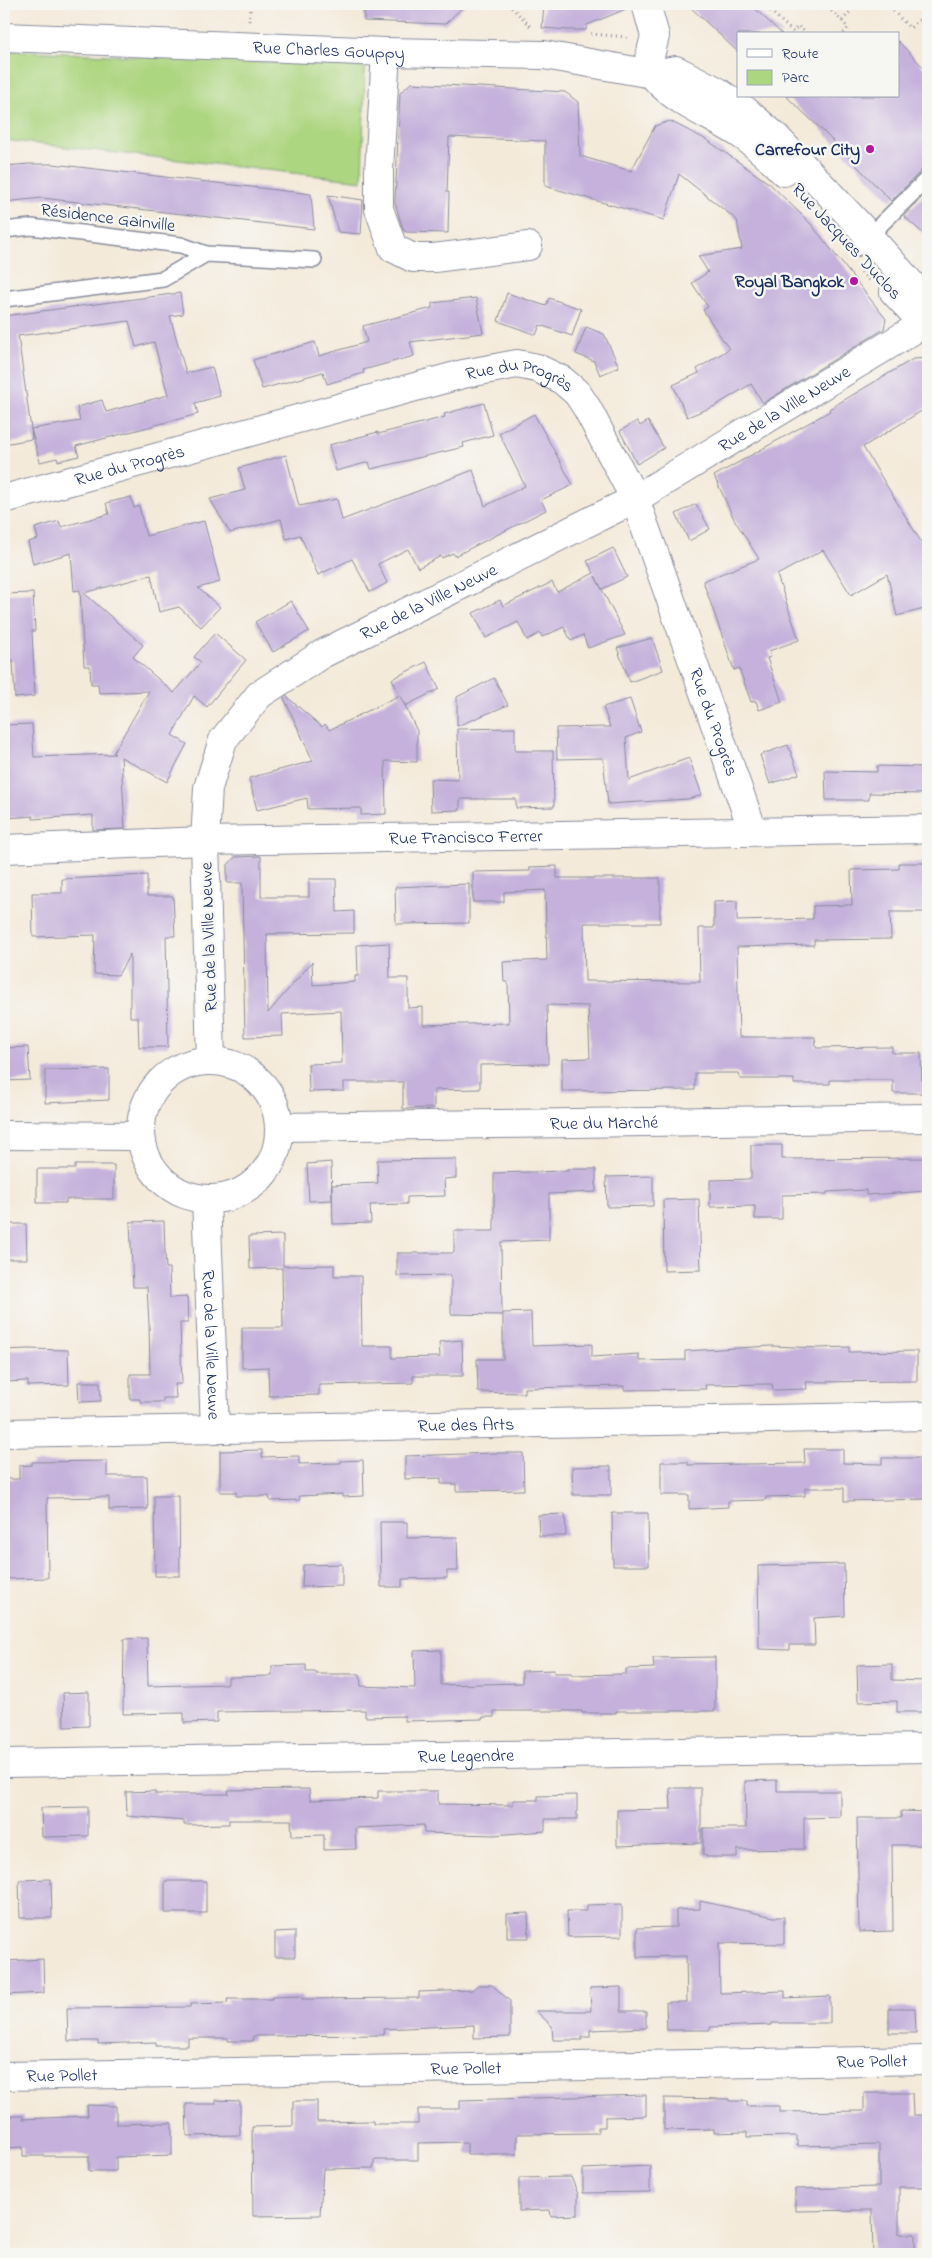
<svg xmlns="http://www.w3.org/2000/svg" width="932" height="2258" viewBox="0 0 932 2258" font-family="'Indie Flower',sans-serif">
<rect width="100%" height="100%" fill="#f6f6f2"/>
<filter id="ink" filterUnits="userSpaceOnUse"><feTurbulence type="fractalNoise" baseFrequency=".02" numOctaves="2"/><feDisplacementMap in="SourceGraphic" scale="10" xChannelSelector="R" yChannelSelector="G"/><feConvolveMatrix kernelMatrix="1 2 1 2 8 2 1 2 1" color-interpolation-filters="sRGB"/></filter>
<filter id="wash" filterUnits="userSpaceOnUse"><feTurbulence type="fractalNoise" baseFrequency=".0096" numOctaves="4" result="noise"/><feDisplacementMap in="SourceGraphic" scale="20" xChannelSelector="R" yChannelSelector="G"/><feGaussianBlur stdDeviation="1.12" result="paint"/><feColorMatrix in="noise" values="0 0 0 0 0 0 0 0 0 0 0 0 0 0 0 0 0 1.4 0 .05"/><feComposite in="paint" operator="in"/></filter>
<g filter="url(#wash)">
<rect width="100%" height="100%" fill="#f4eada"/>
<path fill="#add680" stroke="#64826f" d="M4,50L365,67L362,181L4,140Z"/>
<g id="blocks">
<path fill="#c5b1db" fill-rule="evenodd" d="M364,4H466L445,24L364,21Z
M544,4H631V7L587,25L586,30H569L542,28Z
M687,4H750L782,34H738V52Z
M898,41L928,72V169L921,171L891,201L824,132L786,96H898Z
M411,83L565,92L578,102L580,156L631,171L655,126L670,121L707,140L770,184L811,224L886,319L884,329L763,403L751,384L715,406L687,417L673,385L699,373L697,369L729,349L703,310L708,307L692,283L708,272L698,256L742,249L737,220L679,174L664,220L545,186V141L449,137L447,192H449L448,233L406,232L403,229L395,203L400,93Z
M29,164H53L311,194L314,229L42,198L4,202V166Z
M928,191V238L904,216Z
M328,195L363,200L361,234L338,232Z
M180,293L183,314L170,316L186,373L212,367L220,396L195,403L198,414L76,446L79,456L58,461L57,458L40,462L31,429L32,439L4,444V316ZM129,321L136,347L154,342L168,395L106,412L102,400L77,407L80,421L31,429L18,336Z
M507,293L546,306L549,298L581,309L572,336L540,325L536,335L498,321Z
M476,298L483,333L410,342L414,356L363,370L364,373L327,384L323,372L262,389L253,360L315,342L319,356L367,342L363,326L432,308V303Z
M586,327L604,334L619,367L600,375L594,361L576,354Z
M928,358V407L863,447L928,553V608L897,616L887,574L851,595L823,550L777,575L799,640L769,651L771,657L767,658L782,702L759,710L756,701L751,702L739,668L734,670L703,581L759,559L734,519L714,476L830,411L829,409L913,359Z
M484,403L493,435L463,443L464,447L371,469L369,462L336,471L329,445L378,432V434L445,417L444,414Z
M534,414L573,485L541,500L546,510L455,556L453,553L442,558L441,556L418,568L408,549L378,564L387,583L370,592L352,559L318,575L300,535L286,539L281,519L230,533L210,499L245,490L239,468L286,455L299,506L337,499L342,520L473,470L485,506L525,486L499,433Z
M637,421L640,426L648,421L664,448L637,464L620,431Z
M131,497L134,508L139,506L146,536L204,521L220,582L198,588L220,607L201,627L179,607L159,612L151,575L84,593L143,645L133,657L174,693L201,662L194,657L215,633L246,660L207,707L194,696L172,735L187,744L167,782L121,757L125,829L93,830V815L33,819V816L6,818L4,779L7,778L4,725L32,724L34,757L115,754L113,753L149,691L99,693L98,684H91L90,666H84L80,590L74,591L71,553L33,564L28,542L38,539L35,528L59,521L61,527L109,514L106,503Z
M696,504L710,529L689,541L676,514Z
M613,548L627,577L602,589L595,576L625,635L588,648L583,635L571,641L564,627L542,637L540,633L527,640L518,622L486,638L473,613L500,600L503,606L552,582L557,592L594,573L587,561Z
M33,593L35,631H32L35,696L15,698L13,660H4V594Z
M291,601L309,631L273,652L255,622Z
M652,638L663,670L630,682L617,648Z
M426,662L439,689L405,706L392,679Z
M494,678L508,705L457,726V697Z
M400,695L417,731V762L385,761L386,814L361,815V808L308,809L307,798L257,810L249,778L313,761L284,698L286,696L322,727L325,724L329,730Z
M630,699L641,732L626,738L629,780L689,758L702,795L688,799L608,804L603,758L557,759L556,728L610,727L603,707Z
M515,728V751H553L554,807L516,808V799H460V810L431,811L430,779L458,780L457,729Z
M788,745L799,774L770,784L760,755Z
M877,766L928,767V794L869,793V800H826L825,771L877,772Z
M261,856V897H309V879H336L337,912L354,911V933L267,934L268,1013L312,962L313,985L355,982V976H358L357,945L389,943L390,978H408V1008L423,1007V1025L509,1023L508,982H504L503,962L547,960L545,890L504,892V902H473V872L530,871V867L557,866V878H660V923H584L585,981L700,982L699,928H714V902L737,901V921L813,919V906L852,905L851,870L899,869V863H928V912H890L891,939L814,940V945L737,947L739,1037H815L816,1048L892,1047V1053H921L922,1093H893V1080H830V1084H794V1079H740L739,1073H695V1090L562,1091V1059L590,1058L588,1006L547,1005L548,1064L480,1065V1089L434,1090V1108L403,1109V1082H344V1091L309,1092L308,1064L342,1063L341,1011L282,1014L283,1036L245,1037L242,883H227V866L235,857Z
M147,875V896H173L175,936H166L168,1047H139L138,1017H130V954L118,975L94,974L95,935L33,937L32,893H62V879Z
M469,884V923L396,924L395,887Z
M28,1047L30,1080L4,1081V1048Z
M109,1069V1100L45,1103V1070Z
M751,1145H782V1159L928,1158V1191L866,1195V1190L827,1192V1194L782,1195V1219H755V1206L710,1207V1180L751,1179Z
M456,1159V1178L444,1179L445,1196L407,1197V1204L370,1205L371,1223L333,1224L332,1185L378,1183L377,1160Z
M331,1162L332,1200L309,1201L307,1164Z
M75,1165H114V1199H66V1203H37V1169H75Z
M568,1169H596V1192L549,1194V1240L501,1242L502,1315L451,1314V1275L397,1276V1253H454V1231H494V1173L568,1171Z
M653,1176V1206L607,1207L606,1177Z
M699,1199L701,1270L664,1271L663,1200Z
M164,1221L165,1253L166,1268H169L170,1298L187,1297L188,1323H180L182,1384H175L176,1398H163V1402H140V1399H130V1374H150L149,1323L147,1287H133L130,1222Z
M4,1224H26L27,1259H4Z
M283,1235V1266L334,1265V1276H361L362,1346H392V1358L440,1357L439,1342L462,1340L463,1376H413V1383L319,1385V1395L269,1396L268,1367L242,1368V1328H283L282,1268L250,1269L249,1236Z
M531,1312L532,1346L592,1344V1357L639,1354V1361L685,1360V1351L771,1346L819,1348L849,1347V1352L917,1351V1381L806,1382L807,1389L773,1390L772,1384L705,1385L706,1389L624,1390V1386L524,1388V1393L478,1392L477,1359H503V1313Z
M27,1349L68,1350L69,1385L28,1386V1381L4,1382V1350Z
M78,1382H100L101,1401L79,1402Z
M804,1449H843V1463L882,1464V1458H928V1499L844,1501V1488H805V1496L766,1497V1500L728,1501V1507L689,1509V1495H661V1462H688V1465L805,1463Z
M262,1450V1457L299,1456V1464L341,1463V1461L363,1460L364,1496L342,1497V1494L299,1496L300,1500L270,1501L269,1496H236V1492H220V1451Z
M494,1453H523L524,1490L456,1491V1484H441V1478L405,1479V1456Z
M107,1461V1476H147L148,1509L109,1510V1497L47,1498L48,1578L4,1579V1479H19V1466L32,1465V1462Z
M611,1466V1495H573L572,1467Z
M154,1496H179L180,1576H155Z
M612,1513H648L649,1566H613Z
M565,1514L566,1536H539L538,1515Z
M380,1522H407V1538L457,1537L458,1571H447V1578L402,1579V1587H381Z
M342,1564V1586L302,1587L303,1565Z
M844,1564L845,1616L814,1618L815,1645H790V1650L759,1649L758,1566Z
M147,1638L148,1686L228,1684V1677L272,1676V1666L306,1665V1672H316V1674H360L361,1686L415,1688L414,1651L441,1650V1685L522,1683V1671L554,1670V1673H572V1675L626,1674V1669L654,1668L653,1658L715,1657V1711H616V1713H582V1711H494V1717H483V1719L405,1721V1716L365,1717V1710L217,1712V1722L184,1723V1713L123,1714L124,1639Z
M892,1664V1680L928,1681V1712H897V1701L858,1702L857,1665Z
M89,1692V1726L64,1727L63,1693Z
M777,1780V1791H840V1817L804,1818V1849L737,1850V1857H706V1855H703V1828H746L745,1781Z
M670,1788H701V1843L617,1846V1810L671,1809Z
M309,1789L310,1800L378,1798V1791H438V1804L513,1805V1800H538V1796L577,1795V1819H545V1831L494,1835L424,1833V1825L355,1828L356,1849L324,1850V1835L292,1836L291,1820H229V1824L184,1825V1821L127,1816L126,1792L155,1791V1794H229L228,1790Z
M88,1807V1836L42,1837L41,1808Z
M901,1811L928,1812V1845H892L893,1931L859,1932L857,1818H901Z
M51,1879L52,1918H20L19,1880Z
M165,1881H206V1913H165Z
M700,1901L774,1917H784V1944L719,1943L720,1993L785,1991V1998L830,1996V2023H772V2025L710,2027V2030H667L666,2002H687L686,1956L637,1957V1928L676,1927V1910L700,1909Z
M622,1904V1936L568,1937L567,1911H587V1905Z
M528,1913L529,1938H507V1914Z
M295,1931V1957H275V1932Z
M43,1959L44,1993L4,1995V1961Z
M478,1985H492L510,2001V2037L474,2038V2025L383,2029L384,2035L253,2036V2041H228V2038H188V2046H156V2042L98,2044V2041H68L67,2008L190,2007V2004L228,2003L227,1999H272V1997L302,1996V1999L419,1998V1992L472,1990Z
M621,1987V2011H646V2028L590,2030V2037H582V2040H553L552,2026L536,2011H591L590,1988Z
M889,2008H915L916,2033H889Z
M864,2093H912L913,2115H928V2187H899V2234H915V2254H873L872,2210L795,2211V2189L879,2187V2144L797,2146V2136L747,2137V2132L714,2133V2129L664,2130V2098L729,2099V2101H747V2106H780V2112L864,2111Z
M646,2095V2116L605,2117V2127H598V2133L517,2134V2154H467V2142L418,2143V2160H374V2168L323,2169L320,2215L253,2216L252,2127L293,2126V2101H317V2122L373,2121V2124H418V2109H460V2100Z
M216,2100L240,2101V2135L187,2136L186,2104H216Z
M87,2105L116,2106V2124L172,2123V2155L116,2157V2171H89V2156H23V2147L4,2148V2116H23V2119L88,2116Z
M650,2166V2192L583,2193V2169Z
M571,2177L578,2194V2215L551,2216L550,2210L519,2211V2178Z"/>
</g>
</g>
<g filter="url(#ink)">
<use href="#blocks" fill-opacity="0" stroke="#888c9c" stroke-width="1"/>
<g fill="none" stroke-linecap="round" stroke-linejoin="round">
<g stroke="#888c9c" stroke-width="18">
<path id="service" d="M4,230L31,227L181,245L206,254L314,260
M857,248L928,178
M4,299L163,279L206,254"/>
</g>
<g stroke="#888c9c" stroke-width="30">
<g id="minor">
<path d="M386,52L379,170V209L393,248L413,258H434L528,246"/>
<path d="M646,72L655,36L646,4"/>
<path id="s1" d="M4,499L463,374L517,364L537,368L562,380L577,393L587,408L635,499L753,831"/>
<path id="s2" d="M4,849L205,841L928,829"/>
<circle cx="210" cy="1130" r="69"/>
<path id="s3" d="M211,1061L205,841L208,788L223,740L259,695L322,654L635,499L928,321"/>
<path id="s4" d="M280,1127L928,1118"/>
<path d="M4,1135L140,1136"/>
<path id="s5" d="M206,1200L215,1430"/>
<path id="s6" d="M4,1433L928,1416"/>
<path id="s7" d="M4,1763L928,1748"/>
<path id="s8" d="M4,2076L928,2060"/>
</g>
</g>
<g stroke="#888c9c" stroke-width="30">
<g id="secondary">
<path id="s9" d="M4,37L386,52L544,55L652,74L676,70L717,91L746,111L776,137L858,224L928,303"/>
<path d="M652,74C677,105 711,114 743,136C759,147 771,159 784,172"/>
<path d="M894,292L928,328"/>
</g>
</g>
<path stroke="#888c9c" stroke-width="3" stroke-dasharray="1 4" stroke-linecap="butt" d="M508,4L532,28
M763,4L793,32L798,26L807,34
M824,4L842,21L857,4
M886,4L910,28L928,12
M249,21L251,4
M842,21L848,28L843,34
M591,34L627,37
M858,268L870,282"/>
<use href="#service" stroke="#fff" stroke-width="15"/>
<use href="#minor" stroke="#fff" stroke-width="28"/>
<use href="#secondary" stroke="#fff" stroke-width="28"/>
</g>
</g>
<g fill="#b5179e" stroke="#f6f6f2" stroke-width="2">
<circle cx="870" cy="149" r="5"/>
<circle cx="854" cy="281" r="5"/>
</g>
<g text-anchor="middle" stroke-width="5" stroke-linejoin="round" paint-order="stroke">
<g font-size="18" fill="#1b2f5e" stroke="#f6f6f2">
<text dy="6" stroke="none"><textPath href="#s9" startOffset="325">Rue Charles Gouppy</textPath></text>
<text transform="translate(108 217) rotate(7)" y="6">Résidence Gainville</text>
<text transform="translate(847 241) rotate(47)" y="6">Rue Jacques Duclos</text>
<text dy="6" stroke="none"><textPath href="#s1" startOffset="535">Rue du Progrès</textPath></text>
<text dy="6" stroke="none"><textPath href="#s3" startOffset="980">Rue de la Ville Neuve</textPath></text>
<text dy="6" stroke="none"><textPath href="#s1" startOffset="130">Rue du Progrès</textPath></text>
<text dy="6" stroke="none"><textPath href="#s3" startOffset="575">Rue de la Ville Neuve</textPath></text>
<text dy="6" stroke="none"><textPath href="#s1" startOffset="956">Rue du Progrès</textPath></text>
<text dy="6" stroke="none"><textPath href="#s2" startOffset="462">Rue Francisco Ferrer</textPath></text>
<text transform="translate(208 937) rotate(-92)" y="6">Rue de la Ville Neuve</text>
<text dy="6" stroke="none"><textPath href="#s4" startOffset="324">Rue du Marché</textPath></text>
<text dy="6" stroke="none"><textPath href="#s5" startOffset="145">Rue de la Ville Neuve</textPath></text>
<text dy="6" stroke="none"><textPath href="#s6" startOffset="462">Rue des Arts</textPath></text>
<text dy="6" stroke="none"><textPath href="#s7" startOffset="462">Rue Legendre</textPath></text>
<text dy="6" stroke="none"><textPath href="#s8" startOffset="868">Rue Pollet</textPath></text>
<text dy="6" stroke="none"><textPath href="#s8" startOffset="462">Rue Pollet</textPath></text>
<text dy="6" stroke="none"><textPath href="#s8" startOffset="58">Rue Pollet</textPath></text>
</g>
<g font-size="18" font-weight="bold" fill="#1b2f5e" stroke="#f6f6f2" text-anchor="end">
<text x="860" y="155">Carrefour City</text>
<text x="844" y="287">Royal Bangkok</text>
</g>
</g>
<rect width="932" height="2258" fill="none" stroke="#f6f6f2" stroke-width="20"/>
<rect x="737" y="32" width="162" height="65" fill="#f6f6f2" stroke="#9ea6b7"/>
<rect x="747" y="49" width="25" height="8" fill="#ffffff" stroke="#9ea6b7"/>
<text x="782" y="58" font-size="15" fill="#1b2f5e">Route</text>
<rect x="747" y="70" width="25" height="15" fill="#add680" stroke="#9ea6b7"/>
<text x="782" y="82" font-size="15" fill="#1b2f5e">Parc</text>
</svg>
